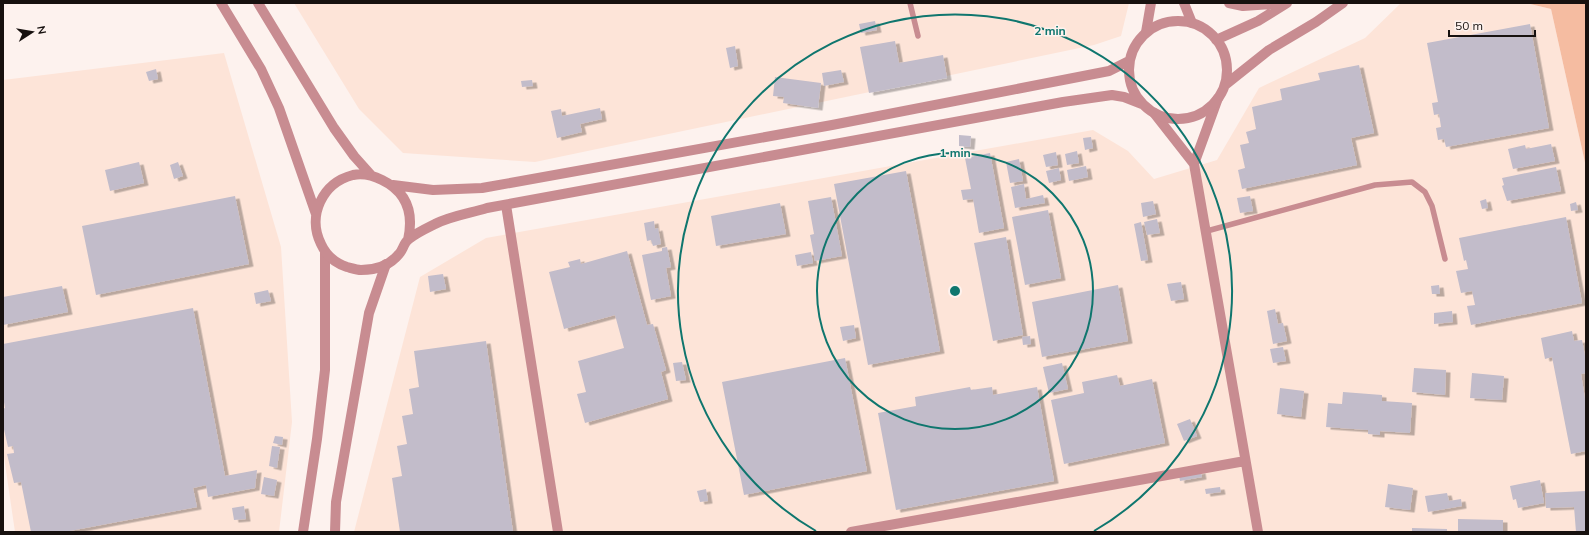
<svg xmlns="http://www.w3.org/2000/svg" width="1589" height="535" viewBox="0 0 1589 535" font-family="Mulish,sans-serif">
<defs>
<filter id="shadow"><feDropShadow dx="4.5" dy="2.5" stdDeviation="0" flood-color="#0004"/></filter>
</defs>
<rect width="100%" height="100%" fill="#fdf2ee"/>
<path fill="#fde4d8" d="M294,3H1129L1121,36L1094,45L535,162L403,153L359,109Z
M1401,3H1526L1551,9L1586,167V532H354L420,277L486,238L1093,130L1128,151L1154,179L1217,160L1259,88L1365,38Z
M224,53L281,247L292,422L279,532H15L3,450V80Z"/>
<path fill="#f5bca1" d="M1526,3H1586V167L1551,9Z"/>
<path fill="#c2bcca" filter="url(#shadow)" d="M875,21L877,30L861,33L859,24Z
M1530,24L1549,128L1446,147L1444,139L1438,140L1436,128L1441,127L1439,114L1434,115L1432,103L1438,102L1427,43Z
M895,41L899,63L943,55L947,78L869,93L860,47Z
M735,46L738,66L730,68L726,48Z
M1359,65L1374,133L1351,138L1357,165L1242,189L1238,170L1245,168L1240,145L1249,143L1246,132L1256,129L1252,107L1282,100L1280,89L1320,80L1318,73Z
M156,69L158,79L149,81L146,72Z
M841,70L844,82L824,86L822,73Z
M775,77L821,83L818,108L783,103L784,97L773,96Z
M532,80L533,86L522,87L521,81Z
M600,108L602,119L580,124L582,132L557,138L551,111L561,109L562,116Z
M959,135L971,136L970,147L959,146Z
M1091,137L1093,148L1085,150L1083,138Z
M1551,144L1555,161L1513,169L1508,149L1525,145L1526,149Z
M1077,151L1079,163L1067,165L1065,154Z
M1056,152L1058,165L1046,167L1043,155Z
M990,153L1004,228L979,233L973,199L963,200L961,190L971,189L965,158Z
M1019,159L1023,181L1010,183L1006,162Z
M139,162L144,183L110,191L105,170Z
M178,162L183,176L174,179L170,165Z
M1086,166L1088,177L1069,181L1067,170Z
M1556,167L1561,191L1507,201L1502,186L1504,185L1502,178Z
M1059,168L1061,180L1049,183L1046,171Z
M906,171L940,351L868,365L834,184Z
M1024,184L1026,199L1043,195L1045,203L1015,208L1011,187Z
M235,196L249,264L96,295L82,226Z
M1250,196L1253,211L1240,213L1237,198Z
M831,197L842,256L815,261L810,235L814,234L808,201Z
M1486,199L1488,208L1482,209L1480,201Z
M1153,201L1156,214L1143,217L1141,203Z
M1576,202L1578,210L1571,211L1570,204Z
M780,203L786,234L716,246L711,216Z
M1048,210L1061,278L1025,285L1012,217Z
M1566,217L1582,303L1471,325L1467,306L1475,305L1472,291L1461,293L1456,271L1468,269L1466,260L1464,261L1459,238Z
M1157,219L1160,233L1147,235L1144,222Z
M654,221L655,229L658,228L661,244L653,246L651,240L647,241L644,223Z
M1141,222L1148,260L1141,261L1134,224Z
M1006,237L1023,335L993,341L974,243Z
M667,247L671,267L666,268L671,296L651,300L642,255L662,251V248Z
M627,251L647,325L653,324L666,370L661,372L668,399L585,423L577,394L586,392L578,361L624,348L615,315L564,329L549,272L570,267L568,262L580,259L581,264Z
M811,252L813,263L797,266L795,255Z
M443,274L446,289L430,292L428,276Z
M1181,282L1184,299L1171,301L1167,284Z
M1118,285L1128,341L1042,357L1032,302Z
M1439,285L1440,294H1432L1431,286Z
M62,286L68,312L3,325V297Z
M268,290L271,301L256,304L254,293Z
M193,308L225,476L257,470L255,488L208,497L206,485L193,488L197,507L64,532H31L21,482L14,483L7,454L14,453L13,446L8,447L3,425V409L5,408L3,396V344Z
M1275,309L1278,324L1283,323L1287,341L1273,344L1267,311Z
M1452,311L1453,322L1434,324V313Z
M854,325L856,338L843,341L840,327Z
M1572,331L1574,341L1582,340L1586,361V373L1581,374L1586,405V451L1571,454L1552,357L1545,359L1541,338Z
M1030,336L1031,344L1023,345L1022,337Z
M486,341L513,532H400L392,478L402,476L397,446L407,444L402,416L413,414L409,389L419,387L414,351Z
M1283,347L1286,361L1273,363L1270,349Z
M845,358L867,471L744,495L722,382Z
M682,362L686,380L676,381L673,363Z
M1062,363L1068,389L1049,393L1043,367Z
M1414,368L1446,370L1445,395L1412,392Z
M1472,373L1504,376L1502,400L1470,398Z
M1117,375L1120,386L1152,379L1165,443L1064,464L1051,400L1084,393L1082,382Z
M970,387L971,390L992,387L993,395L1037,387L1054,481L896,510L878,413L916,406L915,397Z
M1280,388L1304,391L1301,417L1277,414Z
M1343,392L1382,395V401L1412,403L1410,433L1380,431V435L1368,434V430L1326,427L1328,403L1342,404Z
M1190,419L1197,436L1184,441L1177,424Z
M275,436L283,437L282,445L273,443Z
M272,446L280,447L277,468L269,466Z
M1201,471L1202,477L1180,481L1179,475Z
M264,477L277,480L274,496L261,494Z
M1540,480L1544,503L1518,508L1516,499L1513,500L1510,486Z
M1388,484L1413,488L1410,510L1385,507Z
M1220,487L1221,492L1206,494L1205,489Z
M706,489L708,501L700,502L697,491Z
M1586,491V532H1576L1574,507L1546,508L1545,493Z
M1447,493L1449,501L1461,499L1462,506L1428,512L1425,496Z
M244,506L246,519L234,520L232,508Z
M1458,519L1503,520V532H1458Z
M1412,528L1447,529V532H1412Z"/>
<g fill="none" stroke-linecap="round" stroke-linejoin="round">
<path stroke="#c88c91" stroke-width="5.5" d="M910,3L918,36
M1207,231L1375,185L1412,182L1425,192L1432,206L1445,259"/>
<path stroke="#c88c91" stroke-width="10" d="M1184,3L1192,23
M1146,32L1151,3
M1154,113L1194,164L1258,532
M1194,164L1218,98
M506,205L558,532
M303,532L317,439L325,370V253
M335,532L336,502L369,313L386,264
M851,532L1245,461"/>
<path stroke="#c88c91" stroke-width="10" d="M221,3L261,69L279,108L316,214
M258,3L334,128L354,156L371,175
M1229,3L1243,6L1284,3
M1129 70a49 49 0 1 1 98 0a49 49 0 1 1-98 0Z
M1216,40L1258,21L1287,3
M1225,85L1269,50L1316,22L1343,3
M393,185L433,190L482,188L832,125L1109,71L1129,61
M408,240C414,213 407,192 382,180C372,175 363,173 353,175C322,183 307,216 321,244C326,255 335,263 347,267C351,268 357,270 361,270C376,270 390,265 399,254C403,250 404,242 409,239C416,233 427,228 435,224C450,216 471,213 487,208L1063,102L1112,95L1124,97L1142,104"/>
</g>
<g fill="none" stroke="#0f766e" stroke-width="2">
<circle cx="955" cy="291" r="138"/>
<path d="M816 531A277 277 0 1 1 1094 531"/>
</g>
<circle cx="955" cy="291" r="6" fill="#0f766e" stroke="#fdf2ee" stroke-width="2"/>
<g font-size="12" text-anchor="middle" font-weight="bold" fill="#0f766e" stroke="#fdf2ee" stroke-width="3" stroke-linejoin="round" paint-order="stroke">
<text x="1050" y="35">2 min</text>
<text x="955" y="157">1 min</text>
</g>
<rect width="1589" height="535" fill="none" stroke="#17110f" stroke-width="8"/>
<g transform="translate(32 32) rotate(78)" stroke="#fdf2ee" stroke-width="3" paint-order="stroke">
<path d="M0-3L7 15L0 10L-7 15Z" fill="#17110f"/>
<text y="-6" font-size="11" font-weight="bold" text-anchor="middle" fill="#17110f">N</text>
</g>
<path d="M1449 30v6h86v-6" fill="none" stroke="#17110f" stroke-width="2"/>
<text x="1455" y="30" font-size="12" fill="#17110f" stroke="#fdf2ee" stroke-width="3" paint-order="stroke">50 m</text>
</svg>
